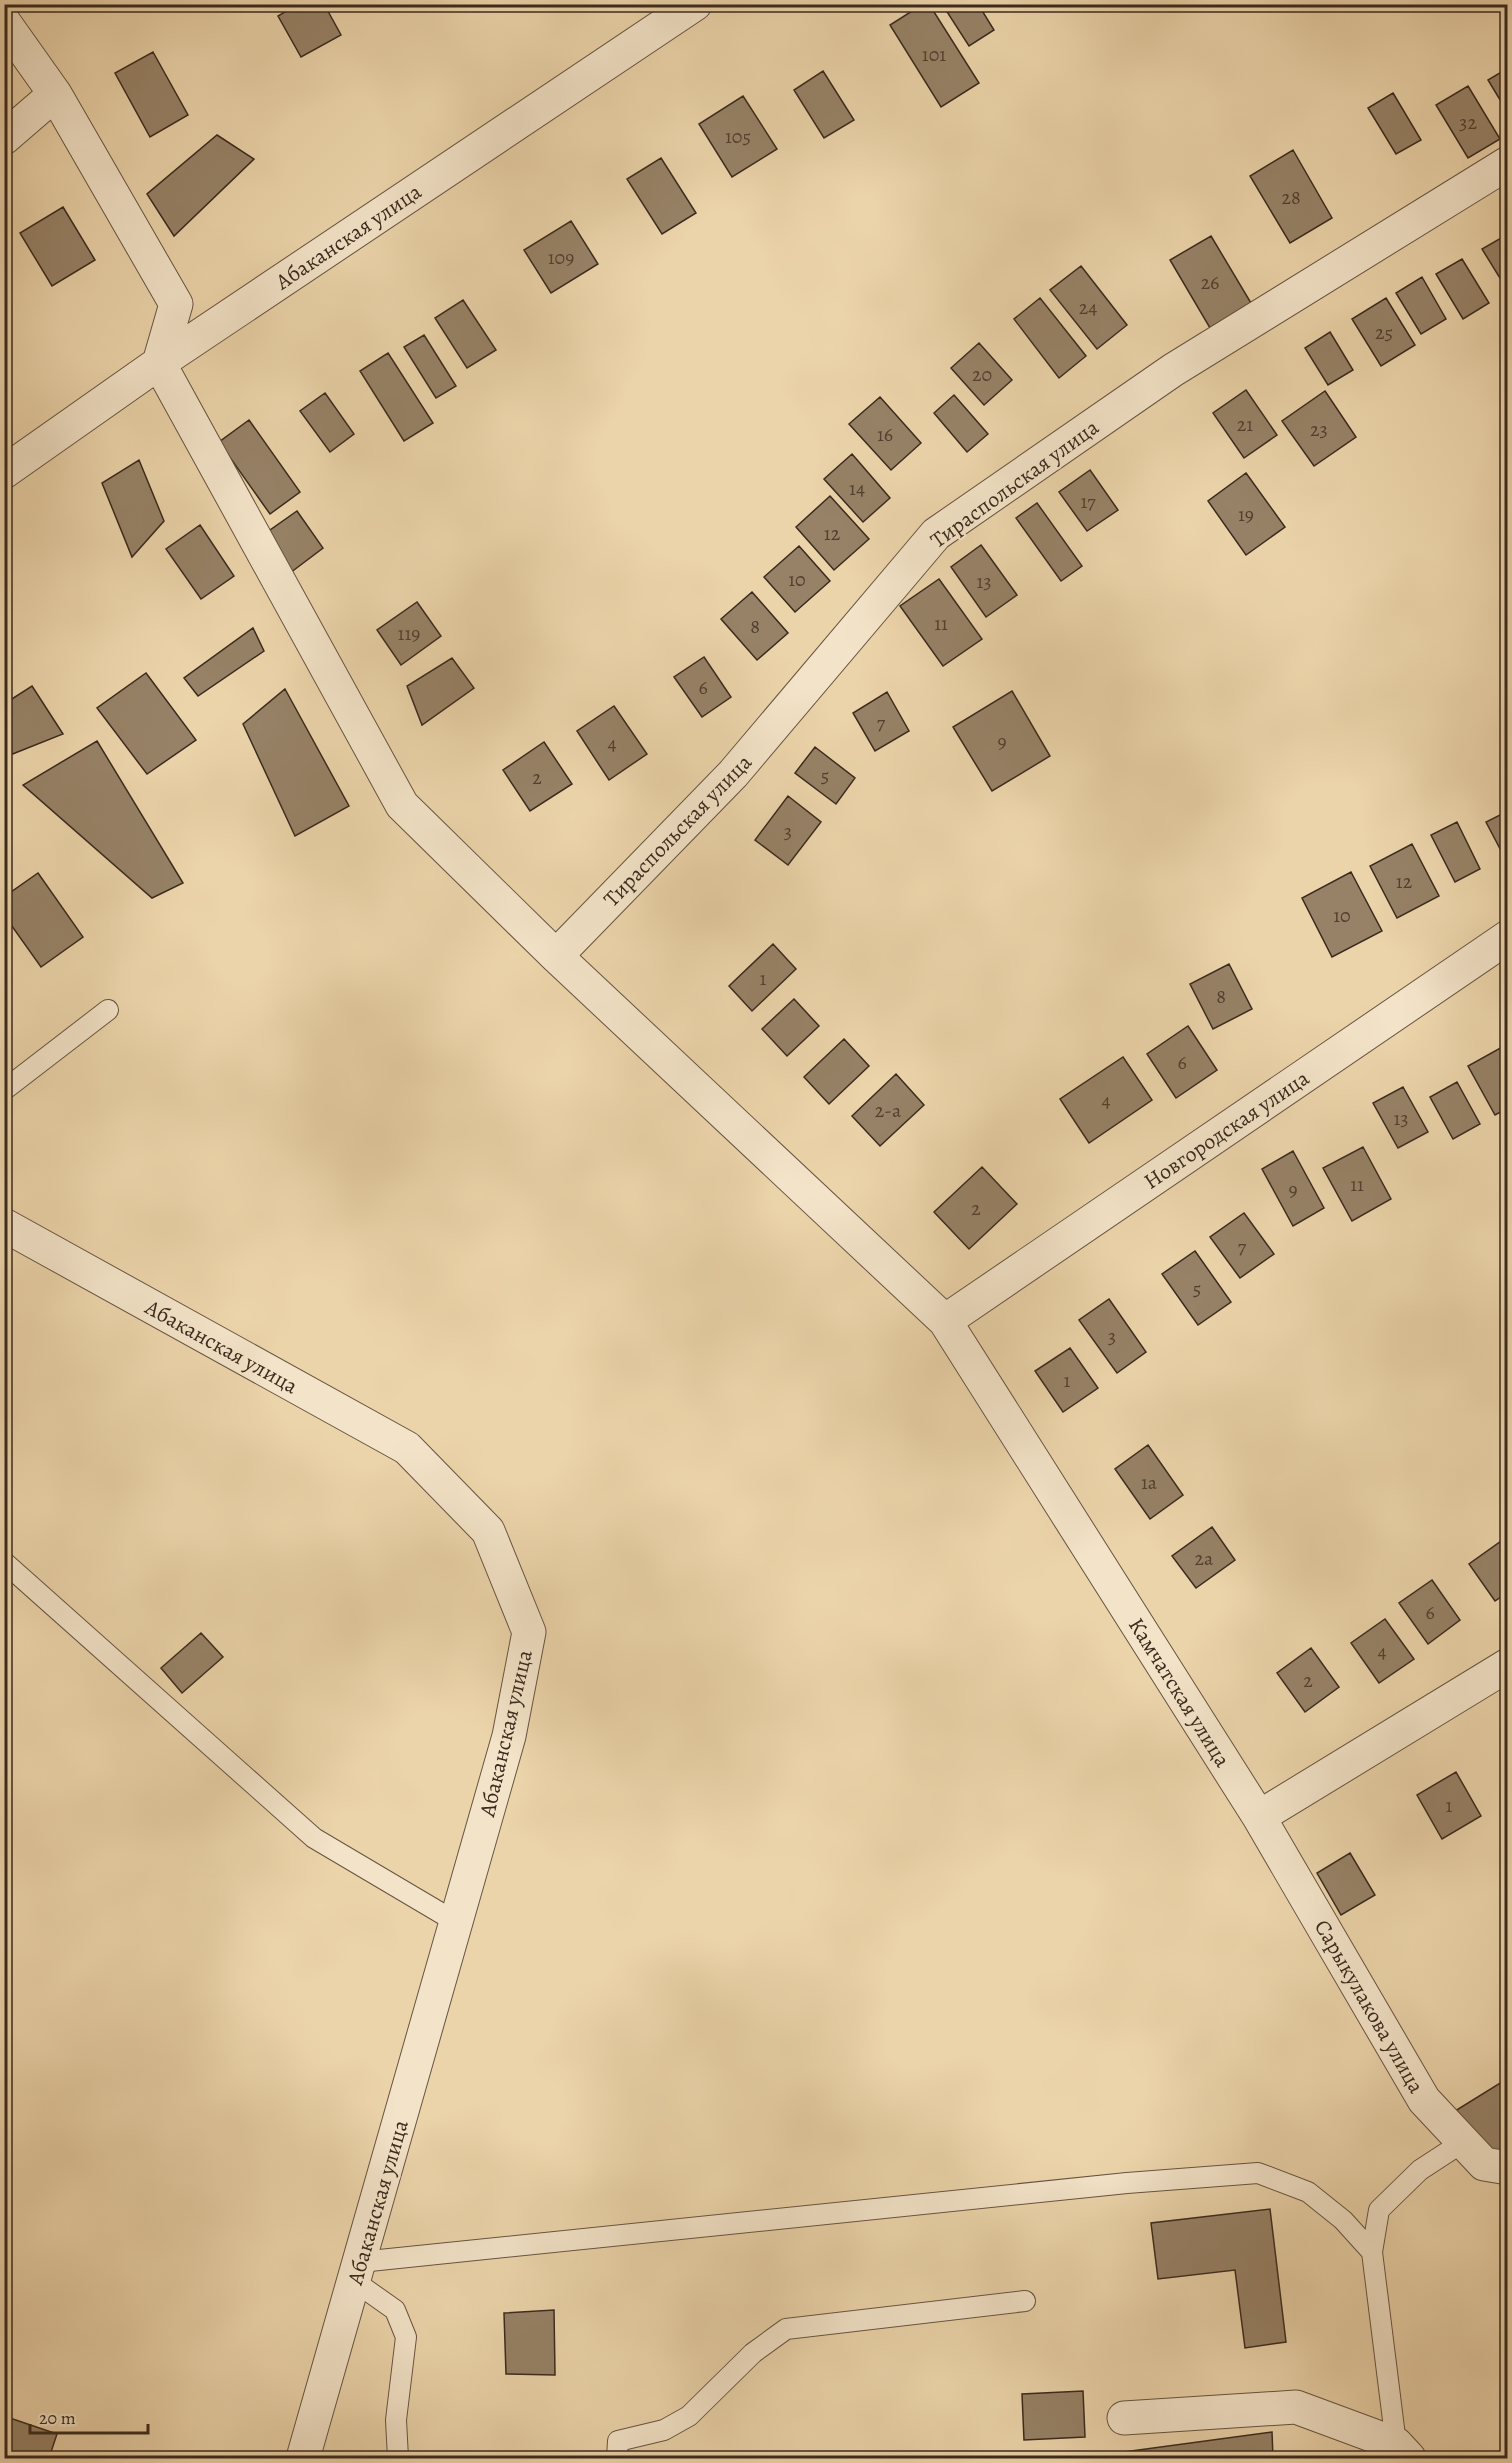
<svg xmlns="http://www.w3.org/2000/svg" width="1512" height="2463" viewBox="0 0 1512 2463" font-family="Alegreya,serif">
<rect width="100%" height="100%" fill="#ecd4aa"/>
<filter id="stains"><feTurbulence type="fractalNoise" baseFrequency=".00333" numOctaves="4"/><feColorMatrix values="0 0 0 0 .2 0 0 0 0 .09 0 0 0 0 .02 0 0 0 .5 -.17"/></filter>
<radialGradient id="worn" r=".72"><stop offset=".6" stop-color="#630" stop-opacity="0"/><stop offset="1" stop-color="#630" stop-opacity=".3"/></radialGradient>
<path fill="#978267" stroke="#3a2a1e" stroke-width="1.5" d="M298,4H324L341,35L301,57L278,16Z
M923,4H929L979,83L941,107L890,25Z
M942,4H978L994,30L969,46Z
M153,52L188,115L150,137L115,73Z
M1508,68V113L1488,80Z
M823,71L854,120L824,138L794,90Z
M1468,86L1500,139L1468,158L1436,105Z
M1393,93L1421,140L1396,154L1368,108Z
M743,96L777,149L732,177L699,124Z
M217,135L254,159L174,236L147,194Z
M1293,150L1332,218L1290,243L1250,176Z
M661,158L696,213L662,234L627,179Z
M63,207L95,260L52,286L20,233Z
M571,221L598,264L551,293L524,250Z
M1508,234V291L1482,249Z
M1211,236L1251,303L1210,328L1170,260Z
M1462,259L1489,303L1463,319L1436,274Z
M1081,266L1127,325L1097,349L1050,290Z
M1422,277L1446,319L1421,334L1396,293Z
M1040,298L1086,356L1059,378L1014,319Z
M1386,298L1415,345L1381,366L1352,319Z
M463,300L496,350L467,368L435,318Z
M1330,332L1353,370L1328,385L1305,348Z
M424,335L456,386L436,398L404,347Z
M979,343L1012,380L984,405L951,368Z
M388,353L433,423L404,441L360,371Z
M1246,390L1277,435L1244,458L1213,413Z
M1325,391L1356,437L1314,466L1282,421Z
M325,393L354,434L330,452L300,411Z
M954,395L988,434L967,452L934,413Z
M880,397L921,443L891,470L849,424Z
M249,420L300,492L270,514L219,442Z
M852,454L890,498L863,522L824,479Z
M139,460L164,521L132,557L102,483Z
M1090,470L1118,510L1087,531L1059,492Z
M1246,473L1285,527L1246,555L1208,501Z
M830,496L869,539L834,570L796,527Z
M1037,503L1082,566L1061,581L1016,518Z
M297,511L323,548L290,573L263,535Z
M200,525L234,576L201,599L166,549Z
M981,545L1017,595L986,617L951,567Z
M799,546L830,581L795,612L764,577Z
M939,579L982,639L943,666L900,606Z
M752,592L788,633L757,660L721,619Z
M417,602L441,636L401,665L377,630Z
M253,628L264,651L198,696L184,678Z
M704,657L731,697L702,717L674,677Z
M452,658L474,688L422,725L407,686Z
M146,673L196,740L147,774L97,708Z
M32,686L63,734L10,755L4,747V704Z
M285,689L349,806L295,836L243,724Z
M1012,691L1050,756L992,791L953,727Z
M887,692L909,731L875,751L853,713Z
M614,706L647,754L609,780L577,731Z
M97,741L183,883L152,898L23,785Z
M544,742L572,784L530,811L503,770Z
M815,747L855,778L836,804L795,773Z
M788,796L821,822L788,865L755,840Z
M1508,811V864L1486,822Z
M1457,822L1480,869L1455,882L1431,835Z
M1412,844L1439,896L1397,918L1370,866Z
M1351,872L1382,931L1332,957L1302,898Z
M38,873L83,937L41,967L4,915V897Z
M773,944L796,969L752,1011L729,986Z
M1229,964L1252,1009L1213,1029L1190,984Z
M794,999L819,1026L787,1056L762,1029Z
M1188,1026L1217,1070L1176,1098L1147,1054Z
M844,1039L869,1066L829,1104L804,1077Z
M1504,1046L1508,1053V1108L1495,1115L1468,1066Z
M1123,1057L1152,1100L1089,1143L1060,1099Z
M896,1074L924,1105L880,1146L852,1116Z
M1457,1082L1480,1124L1453,1139L1430,1097Z
M1403,1087L1428,1132L1398,1148L1373,1103Z
M1363,1147L1391,1199L1352,1221L1323,1168Z
M1293,1151L1324,1208L1293,1226L1262,1169Z
M982,1167L1017,1204L969,1249L934,1212Z
M1244,1213L1274,1254L1240,1278L1210,1237Z
M1195,1251L1231,1302L1198,1325L1162,1274Z
M1109,1299L1146,1352L1117,1373L1079,1320Z
M1070,1348L1098,1388L1063,1412L1035,1371Z
M1148,1445L1183,1495L1150,1519L1115,1469Z
M1212,1527L1235,1560L1196,1588L1172,1556Z
M1504,1539L1508,1543V1592L1495,1601L1469,1564Z
M1432,1580L1460,1620L1428,1644L1399,1603Z
M1385,1619L1414,1659L1379,1683L1351,1643Z
M201,1633L223,1657L182,1693L161,1668Z
M1311,1648L1339,1687L1305,1712L1277,1673Z
M1456,1772L1481,1816L1442,1839L1417,1795Z
M1350,1853L1375,1895L1341,1915L1317,1873Z
M1505,2080L1508,2148L1487,2161L1455,2111Z
M1270,2209L1286,2342L1245,2348L1235,2270L1158,2279L1151,2223Z
M554,2310L555,2375L506,2374L504,2313Z
M1083,2391L1085,2437L1024,2440L1022,2394Z
M4,2416L57,2434L49,2458H4Z
M1272,2432L1273,2458H1079Z"/>
<g fill="none" stroke-linecap="round" stroke-linejoin="round">
<g stroke="#665441" stroke-width="22">
<path id="lane" d="M4,1090L108,1010
M4,1562L314,1838L456,1922
M360,2262L1127,2183L1258,2173L1308,2192L1343,2220L1372,2252
M354,2281L395,2310L406,2337L396,2420L398,2458
M1396,2444L1372,2252L1379,2210L1420,2170L1463,2142
M617,2458L618,2441L664,2430L689,2416L753,2353L786,2329L1025,2301"/>
</g>
<g stroke="#665441" stroke-width="35">
<path id="street" d="M4,22L55,94L176,304L159,363L402,805L556,956L945,1321L1259,1817L1508,1665
M4,138L55,94
M4,472L159,363L695,4
M556,956L733,774L936,534L1173,370L1508,163
M4,1225L407,1448L488,1531L529,1632L509,1736L303,2458
M945,1321L1508,937
M1259,1817L1424,2100L1484,2164L1508,2168
M1124,2418L1296,2407L1396,2444L1409,2458"/>
</g>
<use href="#lane" stroke="#f3e3c8" stroke-width="20"/>
<use href="#street" stroke="#f3e3c8" stroke-width="33"/>
</g>
<g text-anchor="middle" stroke-width="4.5" stroke-linejoin="round" paint-order="stroke">
<g font-size="20" fill="#514030">
<text x="934" y="61">101</text>
<text x="1468" y="129">32</text>
<text x="738" y="143">105</text>
<text x="1291" y="204">28</text>
<text x="561" y="264">109</text>
<text x="1210" y="289">26</text>
<text x="1088" y="314">24</text>
<text x="1384" y="339">25</text>
<text x="982" y="381">20</text>
<text x="1245" y="431">21</text>
<text x="1319" y="436">23</text>
<text x="885" y="441">16</text>
<text x="857" y="495">14</text>
<text x="1088" y="508">17</text>
<text x="1246" y="521">19</text>
<text x="832" y="540">12</text>
<text x="797" y="586">10</text>
<text x="984" y="588">13</text>
<text x="941" y="630">11</text>
<text x="755" y="633">8</text>
<text x="409" y="640">119</text>
<text x="703" y="694">6</text>
<text x="881" y="729">7</text>
<text x="1002" y="748">9</text>
<text x="612" y="750">4</text>
<text x="825" y="782">5</text>
<text x="537" y="784">2</text>
<text x="788" y="838">3</text>
<text x="1404" y="888">12</text>
<text x="1342" y="922">10</text>
<text x="763" y="985">1</text>
<text x="1221" y="1003">8</text>
<text x="1182" y="1069">6</text>
<text x="1106" y="1107">4</text>
<text x="888" y="1117">2-a</text>
<text x="1401" y="1125">13</text>
<text x="1357" y="1191">11</text>
<text x="1293" y="1196">9</text>
<text x="976" y="1215">2</text>
<text x="1242" y="1253">7</text>
<text x="1197" y="1295">5</text>
<text x="1112" y="1343">3</text>
<text x="1067" y="1387">1</text>
<text x="1149" y="1489">1a</text>
<text x="1204" y="1565">2a</text>
<text x="1430" y="1619">6</text>
<text x="1382" y="1658">4</text>
<text x="1308" y="1687">2</text>
<text x="1449" y="1812">1</text>
</g>
<g font-size="22" fill="#3a2a1e" stroke="#f3e3c8">
<text transform="translate(348 236) rotate(-34)" y="8">Абаканская улица</text>
<text transform="translate(1014 483) rotate(-36)" y="8">Тираспольская улица</text>
<text transform="translate(677 830) rotate(-46)" y="8">Тираспольская улица</text>
<text transform="translate(1226 1129) rotate(-34)" y="8">Новгородская улица</text>
<text transform="translate(222 1346) rotate(29)" y="8">Абаканская улица</text>
<text transform="translate(1180 1692) rotate(58)" y="8">Камчатская улица</text>
<text transform="translate(505 1733) rotate(-77)" y="8">Абаканская улица</text>
<text transform="translate(1370 2006) rotate(60)" y="8">Сарыкулакова улица</text>
<text transform="translate(377 2202) rotate(-74)" y="8">Абаканская улица</text>
</g>
</g>
<rect width="1512" height="2463" fill="none" stroke="#ecd4aa" stroke-width="24"/>
<rect x="6" y="6" width="1500" height="2451" fill="none" stroke="#3a2a1e" stroke-width="3"/>
<rect x="12" y="12" width="1488" height="2439" fill="none" stroke="#3a2a1e" stroke-width="1.5"/>
<path d="M30 2424v9h118v-9" fill="none" stroke="#3a2a1e" stroke-width="3"/>
<text x="39" y="2424" font-size="18" fill="#3a2a1e" stroke="#f3e3c8" stroke-width="4.5" paint-order="stroke">20 m</text>
<rect width="100%" height="100%" filter="url(#stains)"/>
<rect width="100%" height="100%" fill="url(#worn)"/>
</svg>
